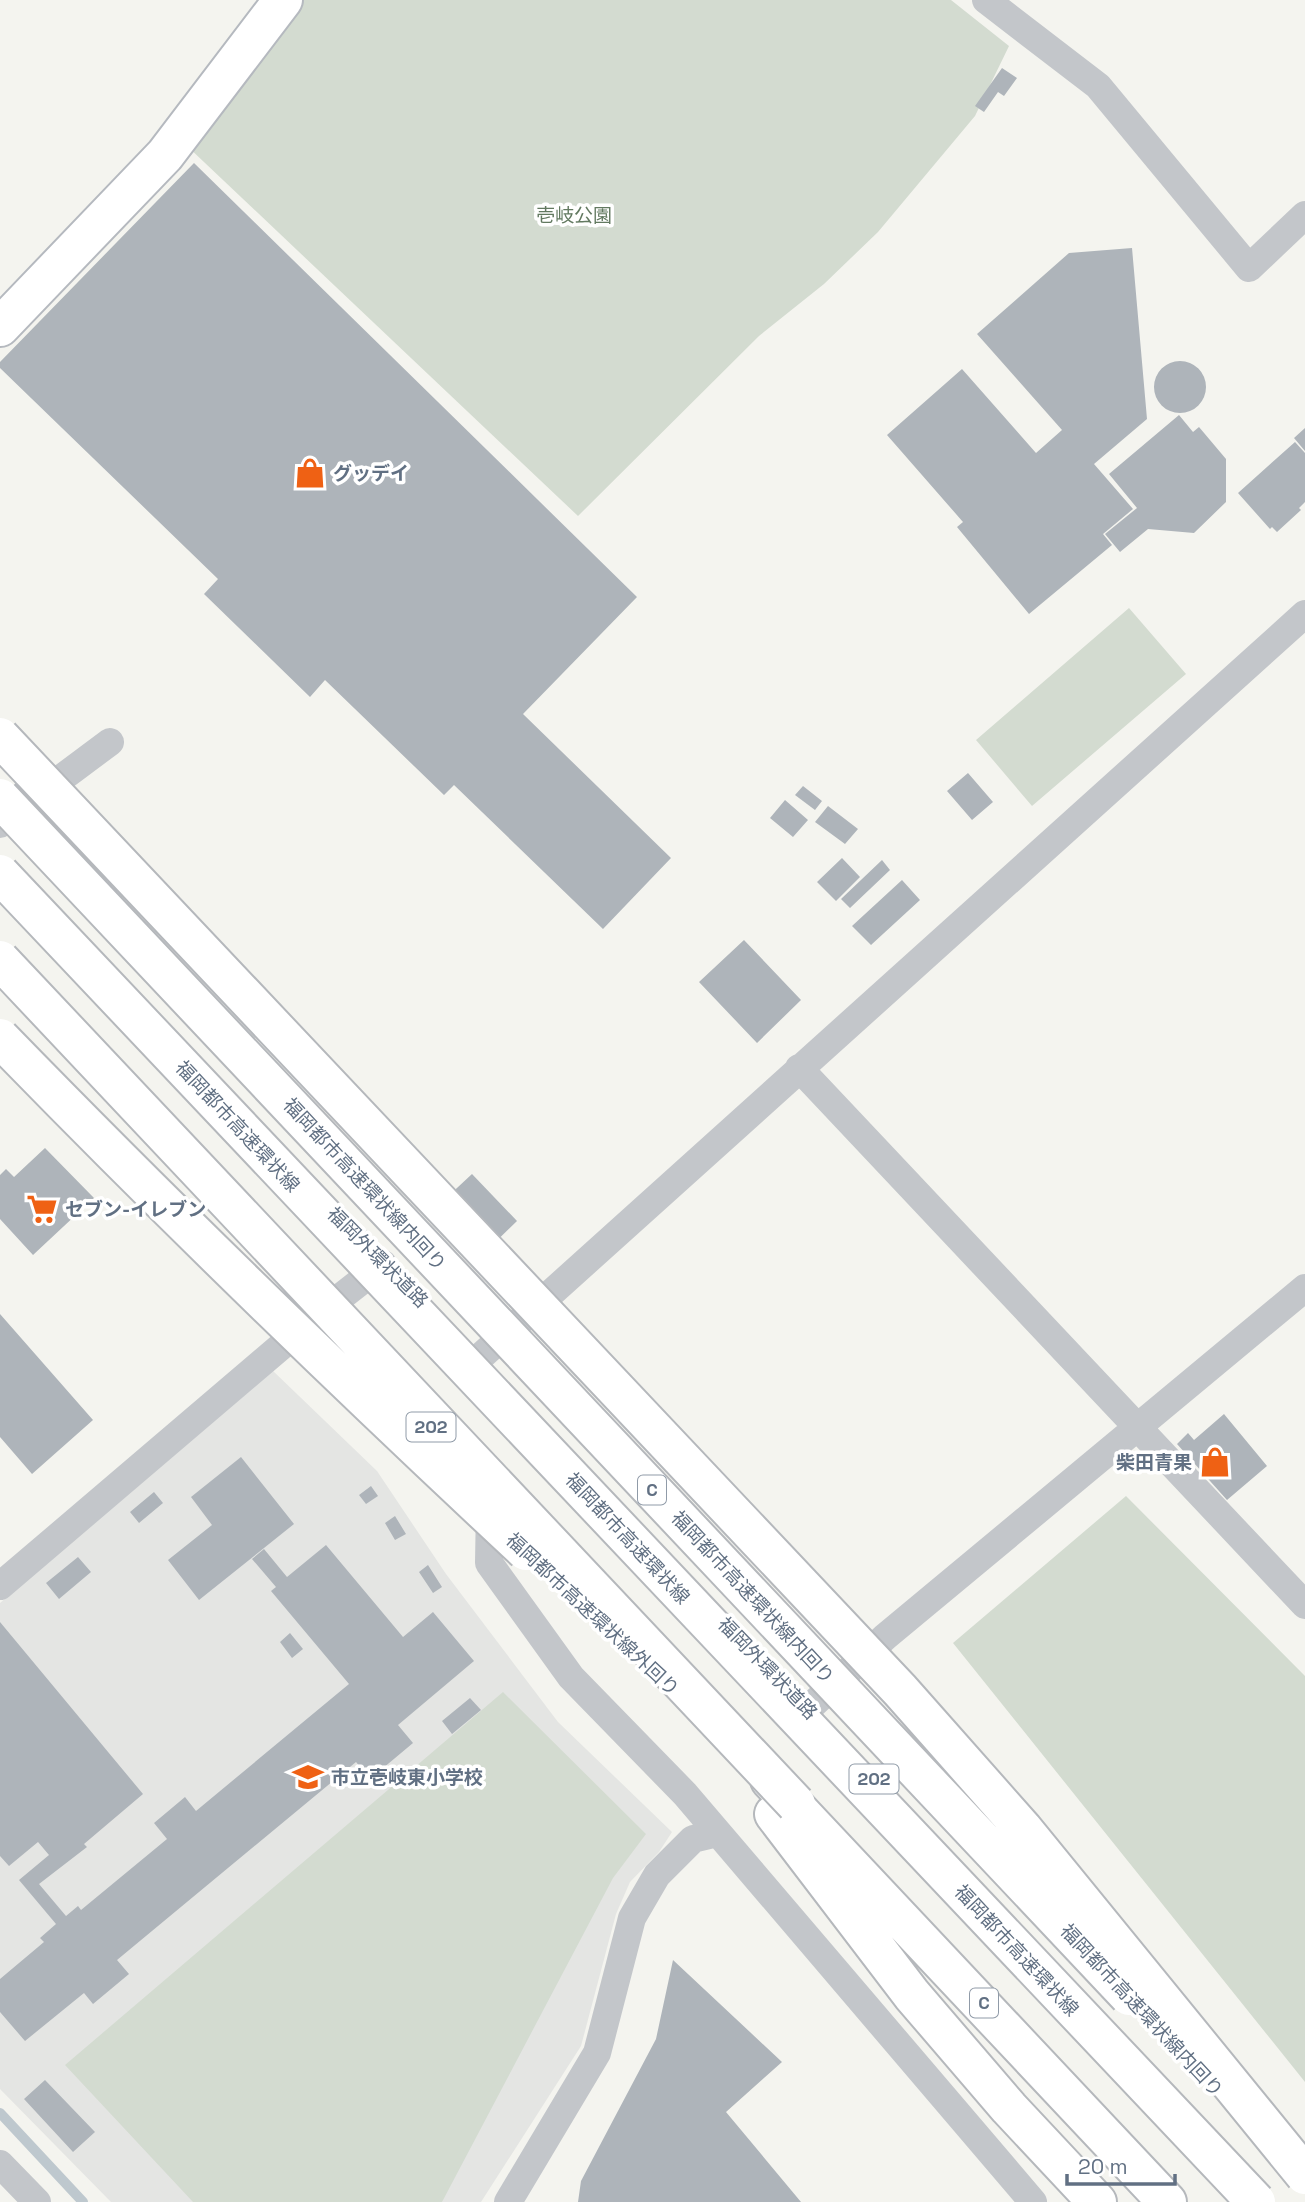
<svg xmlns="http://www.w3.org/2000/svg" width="1305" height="2202" viewBox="0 0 1305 2202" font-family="'Space Grotesk','Noto Sans JP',sans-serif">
<rect width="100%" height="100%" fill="#f4f4ef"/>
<path fill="#e4e5e3" d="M272,1370L377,1471L446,1574L558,1722L672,1832L659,1852L630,1882L616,1914L581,2046L481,2202H111L0,2089V1603Z"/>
<path fill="#d3dbd0" d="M300,0H951L1009,46L975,116L878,232L824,284L759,336L578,516L186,145Z
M1129,608L1186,674L1032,806L976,740Z
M1126,1496L1305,1676V2082L953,1643Z
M503,1692L646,1834L613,1878L442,2202H193L65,2065Z"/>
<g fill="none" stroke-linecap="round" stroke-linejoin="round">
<path stroke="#bec8ce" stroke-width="10" d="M0,2113L83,2202"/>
</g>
<path fill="#aeb4ba" d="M1002,68L1017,78L1004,96L998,92L984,112L975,106Z
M194,163L637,597L523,714L671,858L603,929L454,785L444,795L325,680L310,697L204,594L218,579L0,368V362Z
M1132,248L1147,419L1094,464L1133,509L1103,534L1112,545L1029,614L957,527L963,522L887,435L962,369L1036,453L1062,430L977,334L1069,253Z
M1154 387a26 26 0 1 1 52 0a26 26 0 1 1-52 0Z
M1179,415L1193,432L1199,427L1226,459V502L1194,533L1148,529L1120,552L1105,534L1137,508L1109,474Z
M1305,428V451L1294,438Z
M1295,442L1305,453V502L1299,508L1301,510L1277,532L1272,527L1270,529L1238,493Z
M968,773L993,802L972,820L947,791Z
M803,786L822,801L815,810L795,795Z
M785,800L808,820L793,837L770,818Z
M828,806L858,829L845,844L815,822Z
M842,858L860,877L836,901L817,882Z
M882,860L890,870L850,908L841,899Z
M902,880L920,900L871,945L852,926Z
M744,940L801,1000L757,1043L699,982Z
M45,1148L94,1198L33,1255L0,1219V1175L6,1169L14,1177Z
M472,1174L517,1221L475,1262L429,1214Z
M0,1314L93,1420L32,1474L0,1437Z
M1224,1414L1267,1466L1227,1500L1177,1444L1188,1433L1194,1440Z
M241,1457L294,1524L199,1600L168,1560L212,1525L191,1497Z
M371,1486L378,1496L366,1504L359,1495Z
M154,1492L163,1503L139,1523L130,1512Z
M395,1516L406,1534L395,1540L385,1523Z
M326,1545L403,1637L433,1612L474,1661L398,1725L413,1743L370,1779L356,1762L117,1960L129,1974L93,2004L84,1993L25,2041L0,2012V1979L44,1942L40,1938L56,1924L19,1880L49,1855L38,1842L9,1866L0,1856V1622L143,1794L84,1844L87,1847L39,1884L66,1916L78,1906L81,1910L167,1839L154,1823L185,1797L196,1811L349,1684L271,1591L276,1587L252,1559L264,1549L287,1577Z
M78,1557L91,1572L59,1599L46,1583Z
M428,1565L442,1587L433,1593L419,1572Z
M290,1633L303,1649L292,1658L280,1642Z
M470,1698L481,1710L452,1734L442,1721Z
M673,1960L782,2062L726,2112L801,2202H578L581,2181L656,2039Z
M45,2080L95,2132L73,2152L24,2099Z"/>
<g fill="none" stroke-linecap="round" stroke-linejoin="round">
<g stroke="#b5b9bf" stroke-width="42">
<path id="secondary" d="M0,327L165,155L283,0"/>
</g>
<g stroke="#b5b8bc" stroke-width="42">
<path id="highway" d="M770,1780L1167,2202
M774,1814L912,1995L1009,2108L1097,2202"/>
</g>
<path stroke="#c3c6ca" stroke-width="28" d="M986,0L1098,86L1249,268L1305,215
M0,824L110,742
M799,1068L1305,1605
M479,1358L1305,614
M490,1506L489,1563L571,1677L685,1794L1033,2202
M0,1586L319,1314L383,1264
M809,1708L885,1637L1305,1288
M0,2164L37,2202
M508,2202L597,2053L632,1918L657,1875L693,1839L718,1833"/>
<use href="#secondary" stroke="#fff" stroke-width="38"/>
<use href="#highway" stroke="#fff" stroke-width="38"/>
<g stroke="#b5b8bc" stroke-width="42" stroke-linecap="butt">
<path id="highway-bridge" d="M0,737L900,1690L1023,1829L1305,2175
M0,798L1129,1996
M0,874L1256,2202
M0,960L796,1804
M0,1038C171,1214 347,1384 526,1551"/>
</g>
<use href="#highway-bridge" stroke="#fff" stroke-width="38"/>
</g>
<defs>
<g id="shop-bare" transform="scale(2.415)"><path d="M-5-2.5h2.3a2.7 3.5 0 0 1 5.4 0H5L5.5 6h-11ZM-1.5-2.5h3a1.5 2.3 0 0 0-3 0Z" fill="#ef6114" stroke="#fff" stroke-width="2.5" paint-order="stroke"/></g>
<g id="supermarket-bare" transform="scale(2.415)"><path d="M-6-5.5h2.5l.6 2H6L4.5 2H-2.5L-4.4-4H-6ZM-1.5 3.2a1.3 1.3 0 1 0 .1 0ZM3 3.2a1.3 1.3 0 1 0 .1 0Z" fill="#ef6114" stroke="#fff" stroke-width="2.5" paint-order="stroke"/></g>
<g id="school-bare" transform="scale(2.415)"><path d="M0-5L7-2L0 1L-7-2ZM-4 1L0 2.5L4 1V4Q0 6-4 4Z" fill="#ef6114" stroke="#fff" stroke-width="2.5" paint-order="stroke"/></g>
</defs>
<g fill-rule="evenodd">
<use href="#shop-bare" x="310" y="473"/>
<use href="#supermarket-bare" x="42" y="1209"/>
<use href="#shop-bare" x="1215" y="1462"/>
<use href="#school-bare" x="308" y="1777"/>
</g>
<g text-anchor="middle" stroke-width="7" stroke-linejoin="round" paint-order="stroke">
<g fill="#fff" stroke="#909ba8" stroke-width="2">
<rect x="406.5" y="1412.5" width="49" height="29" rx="5"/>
<rect x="638" y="1475.5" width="28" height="29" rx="5"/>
<rect x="849.5" y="1764.5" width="49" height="29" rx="5"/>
<rect x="970" y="1988.5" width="28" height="29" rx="5"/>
</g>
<g font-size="18" font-weight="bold" fill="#617083">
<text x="431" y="1433">202</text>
<text x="652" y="1496">C</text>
<text x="874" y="1785">202</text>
<text x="984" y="2009">C</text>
</g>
<g font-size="19" fill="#627960" stroke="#fff">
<text x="574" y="222">壱岐公園</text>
</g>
<g font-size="19" font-weight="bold" fill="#617083" stroke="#fff" text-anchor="start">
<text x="333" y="480">グッデイ</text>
<text x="65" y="1216">セブン-イレブン</text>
<text x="1192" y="1469" text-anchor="end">柴田青果</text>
<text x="331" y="1784">市立壱岐東小学校</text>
</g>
<g font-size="19" fill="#617083" stroke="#fff">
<text transform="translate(238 1126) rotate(47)" y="7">福岡都市高速環状線</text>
<text transform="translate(365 1184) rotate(47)" y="7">福岡都市高速環状線内回り</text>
<text transform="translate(378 1257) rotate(45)" y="7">福岡外環状道路</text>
<text transform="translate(628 1538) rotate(47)" y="7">福岡都市高速環状線</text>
<text transform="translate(753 1597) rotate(47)" y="7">福岡都市高速環状線内回り</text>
<text transform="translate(593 1614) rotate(43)" y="7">福岡都市高速環状線外回り</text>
<text transform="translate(768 1668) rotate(46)" y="7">福岡外環状道路</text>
<text transform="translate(1017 1950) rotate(47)" y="7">福岡都市高速環状線</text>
<text transform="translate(1142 2010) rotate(47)" y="7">福岡都市高速環状線内回り</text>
</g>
</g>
<path d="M1067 2174v10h108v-10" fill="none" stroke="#617083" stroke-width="3.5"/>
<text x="1078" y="2174" font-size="21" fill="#617083" stroke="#ffffff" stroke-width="5" paint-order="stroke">20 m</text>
</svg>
